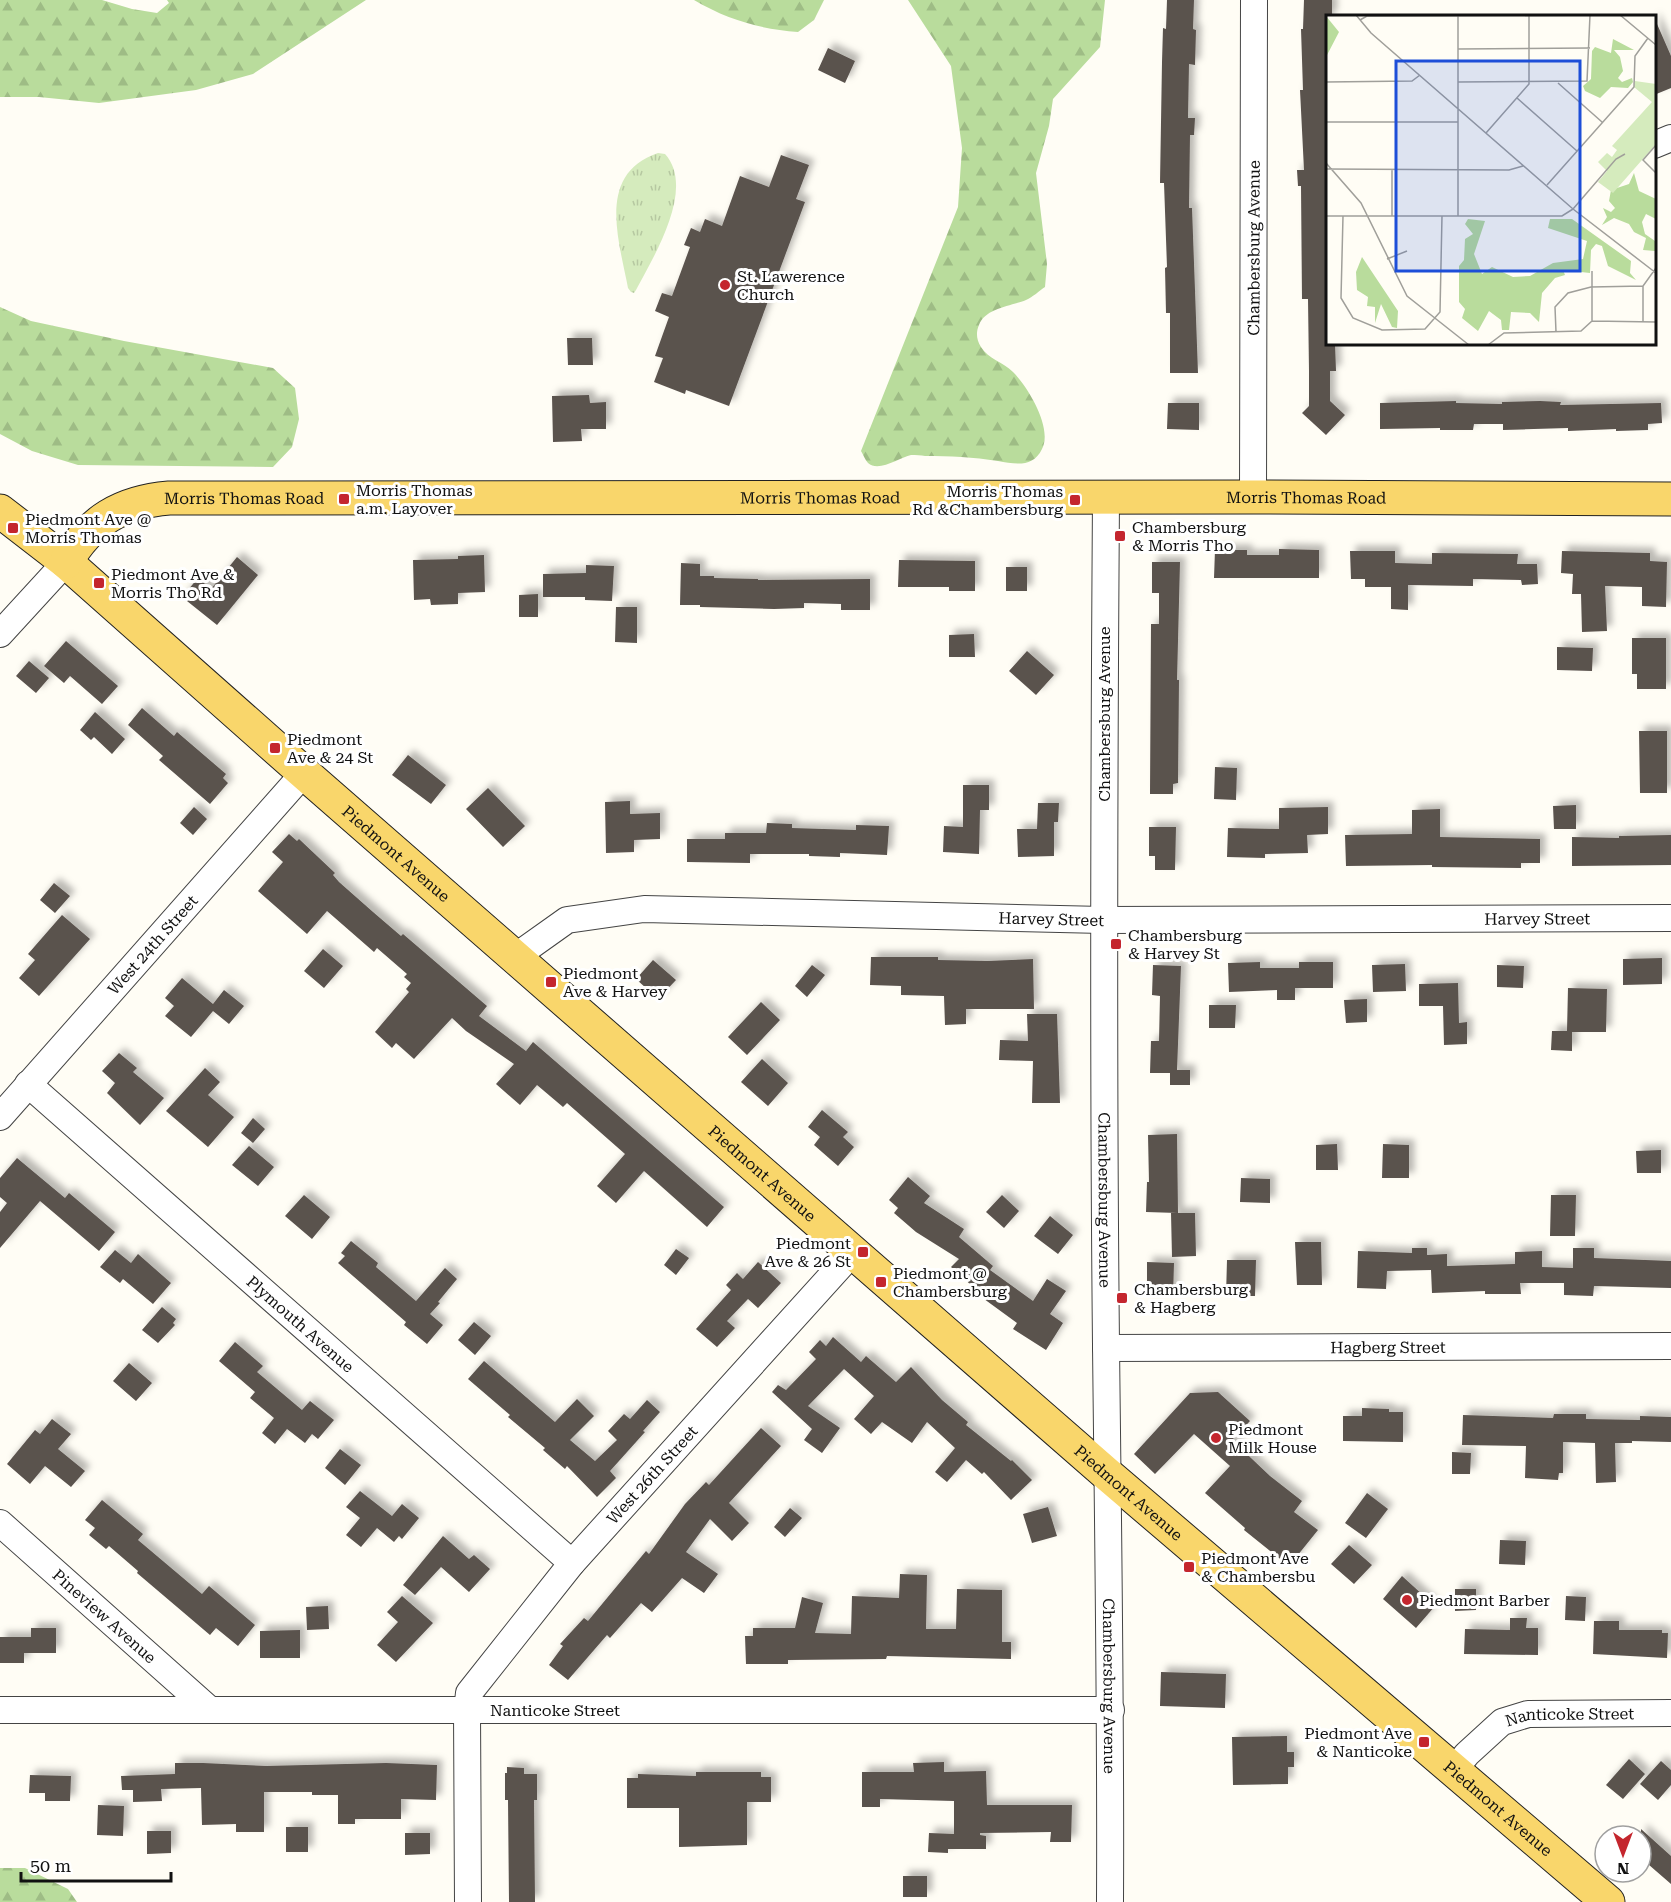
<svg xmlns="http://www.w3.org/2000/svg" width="1671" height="1902" viewBox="0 0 1671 1902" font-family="'Roboto Serif',serif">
<defs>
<pattern id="grass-tufts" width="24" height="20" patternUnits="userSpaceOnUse" patternTransform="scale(1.5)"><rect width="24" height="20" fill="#d5ebbd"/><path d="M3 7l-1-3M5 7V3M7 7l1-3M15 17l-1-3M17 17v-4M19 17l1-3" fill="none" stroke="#b6c8a1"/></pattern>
<pattern id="forest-firs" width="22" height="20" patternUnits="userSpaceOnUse" patternTransform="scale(1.5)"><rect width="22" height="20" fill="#b9dc9c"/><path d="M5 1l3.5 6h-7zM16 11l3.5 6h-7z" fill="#9ebc85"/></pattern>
<filter id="shadow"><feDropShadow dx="5.5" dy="-5.5" stdDeviation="3" flood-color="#0004"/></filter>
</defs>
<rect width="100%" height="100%" fill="#fffdf5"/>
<path fill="url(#grass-tufts)" d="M658,153L665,154C696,188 654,256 636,290L634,293L631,292L628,288C619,240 596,174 658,153Z"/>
<path fill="url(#forest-firs)" d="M0,0H102L132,9L157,13L169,3L167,0H366L253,74L196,90L99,103L39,97H0Z
M694,0H824L814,20L798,32C760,29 728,20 694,0Z
M908,0H1105L1100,47L1053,99L1049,126L1036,173L1047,264L1045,287C1039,291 1033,297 1026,300C1012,306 985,308 979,325C976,332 976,339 981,347C988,359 1003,362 1013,372C1028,387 1053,428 1042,449C1033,468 1015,464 998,461C973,457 950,456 925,456C921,455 916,455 911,455C900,457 879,473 868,463C865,460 863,454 861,451L958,207L962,148L951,66Z
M0,307L31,321L124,341L273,368L295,388L299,419L292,447L273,467L78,465L32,451L0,434Z
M0,1868H25L68,1889L77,1902H0Z"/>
<path fill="#5a524d" filter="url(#shadow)" d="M1167,0H1194L1193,29L1196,30L1195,65L1189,64L1188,118H1195L1194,135H1190L1189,208H1192L1198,373H1170V313H1166L1165,268L1167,267L1164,183H1160L1162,62L1163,28L1166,29Z
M1304,0H1332V16H1328V344H1335L1336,371H1330V401L1345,415L1326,435L1302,413L1309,406V371L1308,299H1302L1301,186H1298L1297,170H1304L1300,90H1303L1301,29H1303Z
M1654,17L1671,56V88L1654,95Z
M828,48L855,61L845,83L818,70Z
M781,155L809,165L796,199L805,202L729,406L686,390L685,394L654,382L663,358L655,356L669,317L655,311L662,293L672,296L690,247L684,245L691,228L700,232L705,219L722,226L740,176L769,187Z
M567,338H592L593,365H568Z
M589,395L590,403L606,402V429H581L582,441L553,442L552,396Z
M1456,401V403L1502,404V402L1540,401L1561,402L1560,405L1661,403L1662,423L1648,424V430L1616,431V429L1568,431V428L1503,430V424H1474L1473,430H1440V428L1380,429V403Z
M1168,403H1199V430L1167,429Z
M1279,549L1319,550V578H1214L1215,550H1247V555H1279Z
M1350,551H1395V563L1432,564V553L1518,554L1517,564H1537L1538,584L1522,585L1521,580L1473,579V586L1408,585V610L1391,609V587H1365V579H1351Z
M1562,551L1650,553V561L1667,562L1666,607L1642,606V587L1605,586L1607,631L1582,632L1581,594H1572L1573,574L1561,573Z
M484,555L485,592L458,593V604L431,605L430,599L414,600L413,560L458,559V556Z
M237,557L258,575L217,625L182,597L198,578L211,589Z
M899,560L975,561V591H949V587H898Z
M1152,562H1180L1177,680H1179L1178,783L1173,784V794H1150L1151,624H1159V593H1152Z
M681,563L700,564V576H714V578L758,579V580L870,579V610H841V604L804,603V608L774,609L700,607V605H680Z
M586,565L614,566L612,601L585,600V597H543V574L586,573Z
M1006,567H1027V591H1006Z
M538,594V617H519V595Z
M616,607H637V643L615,642Z
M974,634L975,657H949V635Z
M1632,638H1666V689H1637V674H1632Z
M66,641L118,686L102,704L70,676L64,683L44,666Z
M1557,647L1593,648L1592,671L1557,670Z
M1027,651L1054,675L1036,695L1009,671Z
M29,661L49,678L36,693L16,676Z
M142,708L174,736L177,732L226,774L223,778L228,783L210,804L159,760L163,756L128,725Z
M95,712L125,739L112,754L94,737L91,740L80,730Z
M1639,731H1667V793H1640Z
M408,755L446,785L431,804L392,775Z
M1215,767L1237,768L1236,800L1214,799Z
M963,785H989V810H980L979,854L943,852L944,826L963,827Z
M488,788L525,826L503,847L466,809Z
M630,801V814L660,813V839L634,840V852L606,853L605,802Z
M1038,803H1059L1058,822H1054V856L1018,857L1017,829H1037Z
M1576,805V829H1554L1553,806Z
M194,807L207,819L193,835L180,823Z
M1328,807V834L1307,835L1308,853L1265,854V858L1227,857L1228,828L1279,829V808Z
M1440,809V837L1540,839V863H1521V868L1432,867V865L1346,866L1345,835L1412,834V810Z
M767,823L792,824V828L856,830V825L889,826L887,855L840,853V857L809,856V854H750V863L687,862V839H725V833H766Z
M1149,827H1176L1175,870H1155V856H1149Z
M289,834L297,841L299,839L335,873L333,875L339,882L373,912L401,936L403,934L487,1006L479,1016L526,1051L533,1042L724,1207L707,1227L644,1171L616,1203L597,1186L625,1154L567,1103L563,1107L537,1085L520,1105L496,1084L514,1064L466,1031L452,1018L414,1059L396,1043L392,1048L375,1032L409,992L406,989L411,983L404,977L407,974L377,948L374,952L327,911L307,934L258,891L283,862L272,852Z
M1671,835V865L1572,866V837L1619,838V836Z
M54,883L70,896L55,913L40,900Z
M62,915L90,939L39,996L19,978L35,960L28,954Z
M323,949L343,966L324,988L304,971Z
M871,957H938V960L988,961L1033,959L1034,1009H966V1024L945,1025L944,996L901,995V986L870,985Z
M1662,958V984L1623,985V959Z
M653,960L676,980L658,999L636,979Z
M1260,962V968H1299V962H1333V988H1295V1000H1277V990L1229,992L1228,963Z
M1405,964L1406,991L1373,992L1372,965Z
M812,965L825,975L807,997L795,986Z
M1153,965L1181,966L1177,1070H1190V1085H1170V1073H1150L1151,1041H1159L1160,996L1152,995Z
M1497,965L1524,966L1523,988L1497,987Z
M182,978L213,1004L224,990L244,1006L229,1024L213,1011L191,1037L165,1016L174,1006L165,998Z
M1458,983L1459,1023L1467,1022V1044L1444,1045L1443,1006H1419V984Z
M1568,988L1607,989L1606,1032H1572V1051L1551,1050L1552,1031H1567Z
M1367,999V1022L1346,1023L1344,1000Z
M761,1002L780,1020L747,1055L728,1037Z
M1209,1005H1236L1235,1028H1209Z
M1027,1014H1057L1060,1103H1032L1033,1061L999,1060L1000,1040L1028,1041Z
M119,1053L137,1068L133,1072L164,1098L140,1125L107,1093L115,1083L102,1071Z
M762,1059L788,1083L768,1106L741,1082Z
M205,1068L220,1082L208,1095L234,1117L208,1147L166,1111Z
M822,1110L848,1132L843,1137L854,1147L838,1166L814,1145L820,1137L808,1127Z
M253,1118L265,1129L253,1143L241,1133Z
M1177,1134L1178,1213L1146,1212L1147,1182H1149L1148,1135Z
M1337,1144L1338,1170H1316V1145Z
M1383,1144L1409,1145V1178H1382Z
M249,1146L274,1167L258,1186L232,1165Z
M1661,1150V1173H1637L1636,1151Z
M17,1158L65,1198L69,1193L115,1232L99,1251L40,1201L0,1248V1212L7,1203L0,1197V1178Z
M908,1177L930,1196L924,1203L964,1229L959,1237L993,1266L990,1270L1033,1301L1047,1279L1066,1291L1050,1314L1063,1323L1046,1350L1013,1329L1017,1323L980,1296L981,1294L951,1267L959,1259L916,1232L894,1213L898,1208L889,1200Z
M1241,1178L1270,1179V1203L1240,1202Z
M304,1195L330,1217L312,1239L285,1216Z
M1002,1195L1019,1211L1004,1228L986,1212Z
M1551,1195H1576L1575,1236H1550Z
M1171,1213H1195L1196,1256L1172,1257Z
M1050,1216L1073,1235L1058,1254L1034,1236Z
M351,1241L378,1263L376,1267L416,1301L445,1268L457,1279L438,1302L440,1303L430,1314L443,1325L427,1344L404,1325L406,1322L338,1263L345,1256L341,1253Z
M1295,1242H1321L1322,1285H1297Z
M1412,1248H1427V1255L1447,1254V1266L1515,1264V1252L1542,1251V1267L1573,1268V1248H1594V1258L1671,1261V1288L1594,1286L1593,1296L1564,1295V1283H1520L1521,1294H1485V1291L1432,1293L1431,1270L1387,1271L1386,1289L1357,1288L1358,1251L1412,1253Z
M676,1249L689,1258L676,1275L664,1265Z
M115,1250L131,1263L138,1254L171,1283L153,1304L123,1279L120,1283L100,1267Z
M1227,1260H1256L1255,1296H1226Z
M758,1262L781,1283L758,1308L748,1299L727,1321L735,1328L717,1347L696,1329L731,1290L726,1285L737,1273L743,1279Z
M1147,1262L1174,1263L1173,1297H1147Z
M162,1307L176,1319L173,1323L175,1325L158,1343L142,1330Z
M474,1322L491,1336L475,1355L458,1340Z
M833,1337L861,1362L866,1356L896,1382L911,1367L942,1400L968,1422L966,1425L1011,1461L1012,1460L1032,1480L1011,1500L984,1472L982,1474L966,1460L947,1482L935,1472L955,1448L927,1422L912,1443L882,1422L871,1434L854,1419L874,1396L844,1369L808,1406L840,1428L822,1453L804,1440L812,1429L772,1392L778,1385L786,1390L816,1359L809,1352L820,1340L826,1346Z
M235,1342L263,1366L257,1372L302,1410L310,1401L334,1420L318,1439L312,1434L305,1443L287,1429L275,1444L262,1433L274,1418L250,1398L255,1392L219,1361Z
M484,1361L555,1422L577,1399L594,1416L570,1440L595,1461L617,1440L608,1431L624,1414L630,1419L647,1400L660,1412L643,1431L645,1432L610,1471L616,1478L597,1497L567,1466L565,1469L543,1450L545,1448L508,1417L510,1415L468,1379Z
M129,1363L152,1383L136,1401L113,1381Z
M1218,1392L1250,1421L1232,1440L1270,1476L1302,1501L1294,1512L1318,1530L1289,1566L1244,1530L1245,1528L1205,1493L1230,1466L1194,1434L1155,1474L1134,1454L1190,1393Z
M1362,1408L1389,1409V1412H1403V1442L1343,1441V1416H1362Z
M1554,1414H1586V1419L1640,1420V1416L1671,1417V1442L1632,1441V1443H1615L1616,1482L1596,1483L1595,1443L1563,1442V1473H1559L1558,1480L1525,1478L1526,1446L1462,1445L1463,1415L1553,1418Z
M52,1419L71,1434L58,1449L85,1471L71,1487L45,1466L30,1484L7,1464L35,1430L40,1434Z
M761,1428L781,1446L729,1503L749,1523L732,1541L710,1519L686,1552L718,1574L704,1593L682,1578L652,1612L641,1603L610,1638L607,1635L568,1680L549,1665L563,1646L560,1644L584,1618L588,1621L646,1551L649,1554L685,1504L706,1482L709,1485Z
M340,1449L361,1465L345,1485L325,1468Z
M1452,1452L1471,1453L1470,1474H1452Z
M360,1491L392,1516L402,1504L419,1518L402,1539L399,1536L394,1542L377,1528L361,1547L346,1535L360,1518L346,1507Z
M1367,1493L1388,1509L1366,1538L1345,1523Z
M102,1500L143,1534L138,1540L202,1594L209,1586L255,1625L238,1646L216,1628L210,1635L137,1573L138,1571L109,1546L106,1549L89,1535L95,1528L85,1520Z
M1048,1507L1057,1536L1032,1543L1023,1514Z
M790,1508L802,1518L785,1537L774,1527Z
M443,1536L469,1559L474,1555L490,1569L469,1592L441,1567L415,1595L403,1585Z
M1500,1540L1526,1541L1525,1565L1499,1564Z
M1349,1545L1372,1565L1354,1584L1331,1564Z
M900,1574L927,1575L926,1629H956L957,1589L1002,1590V1642H1011V1659L887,1656L886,1659L788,1660V1664H746L745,1636H753V1628H795L802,1597L823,1603L815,1633L851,1634L852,1596L899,1598Z
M1402,1576L1435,1606L1416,1628L1383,1599Z
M1455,1589H1476V1610L1455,1611Z
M402,1596L433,1623L396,1662L377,1645L398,1622L387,1612Z
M1566,1596L1586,1597L1585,1621L1565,1620Z
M328,1606L329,1629L307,1630L306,1607Z
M1510,1618H1527L1526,1628H1538V1655L1464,1654L1465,1629L1510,1630Z
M1594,1621H1619V1630H1662V1633H1668L1667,1658L1593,1654Z
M31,1628H56V1653H24V1663H0V1637H31Z
M300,1630V1658H260V1631Z
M1161,1672L1226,1674L1225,1708L1160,1706Z
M1287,1736V1752H1294V1767H1288V1784L1233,1785L1232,1737Z
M1629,1759L1645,1774L1623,1799L1606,1785Z
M1661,1761L1671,1770V1785L1658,1800L1640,1784Z
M944,1762V1772L986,1771L987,1805H1072L1071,1842H1050L1051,1832L980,1833V1835L986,1836V1849H948V1853L928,1852L929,1833L954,1834V1801L880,1799V1807H862V1772H914L913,1763Z
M175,1763H203L266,1766L386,1763L437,1765L436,1800L401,1799V1819H355V1824H338V1795H312V1792H264V1832H236V1824L202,1825L201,1788L161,1789L162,1801L133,1802V1790H122L121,1776L175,1774Z
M507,1767L524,1768V1774H537V1800H534L535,1902H509L508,1800H505V1773H507Z
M696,1772H761V1777H771V1802H747V1845L679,1847V1808H627V1778H638V1774L696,1776Z
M30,1775L71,1776L70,1801H45V1793H29Z
M98,1805L124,1806L123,1836L97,1835Z
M286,1827H308V1852H286Z
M1641,1829L1671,1856V1884L1641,1858Z
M147,1831H171V1853L147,1854Z
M405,1833H430V1854L405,1855Z
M903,1876H927V1897H903Z"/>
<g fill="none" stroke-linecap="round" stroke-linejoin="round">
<g stroke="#444" stroke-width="28">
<g id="minor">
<path d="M1654,145L1671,138"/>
<path id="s1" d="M1253,497L1254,0"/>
<path id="s2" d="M1106,498C1104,780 1103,1062 1106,1344C1108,1530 1111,1716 1110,1902"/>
<path d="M0,634L66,562"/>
<path id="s3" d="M515,957L567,920L644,909L1103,920L1671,918"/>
<path id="s4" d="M28,1084L572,1563"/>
<path id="s5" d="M0,1117L304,773"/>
<path id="s6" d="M1106,1348L1671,1346"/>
<path id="s7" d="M0,1523L209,1709"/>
<path id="s8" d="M0,1710H1111"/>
<path id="s9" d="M1453,1771L1467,1754L1502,1722L1528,1714L1671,1713"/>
<path id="s10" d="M468,1902L467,1711L469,1693L572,1563L853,1252"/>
</g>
</g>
<g stroke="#222" stroke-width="35">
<g id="major">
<path id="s11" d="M0,511L66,562L304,773L1108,1475L1608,1902"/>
<path id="s12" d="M66,562C90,521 121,502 169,498L1253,497L1671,499"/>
</g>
</g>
<use href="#minor" stroke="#fff" stroke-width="26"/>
<use href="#major" stroke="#f9d66b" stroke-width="33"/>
</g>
<g fill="#c4262e" stroke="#fff" stroke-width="2">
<circle cx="725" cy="285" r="6"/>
<rect x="338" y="493" width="12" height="12" rx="3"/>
<rect x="1069" y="494" width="12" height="12" rx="3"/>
<rect x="7" y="522" width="12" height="12" rx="3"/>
<rect x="1114" y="530" width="12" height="12" rx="3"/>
<rect x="93" y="577" width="12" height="12" rx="3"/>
<rect x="269" y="742" width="12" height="12" rx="3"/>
<rect x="1110" y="938" width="12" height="12" rx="3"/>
<rect x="545" y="976" width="12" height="12" rx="3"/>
<rect x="857" y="1246" width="12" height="12" rx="3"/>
<rect x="875" y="1276" width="12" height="12" rx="3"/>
<rect x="1116" y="1292" width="12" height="12" rx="3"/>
<circle cx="1216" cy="1438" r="6"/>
<rect x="1183" y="1561" width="12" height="12" rx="3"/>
<circle cx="1407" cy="1600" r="6"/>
<rect x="1418" y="1736" width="12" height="12" rx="3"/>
</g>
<g text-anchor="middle" stroke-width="6" stroke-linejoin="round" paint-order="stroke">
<g font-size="16" fill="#111" stroke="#fff">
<text dy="6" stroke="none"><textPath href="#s1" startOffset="249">Chambersburg Avenue</textPath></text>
<text dy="6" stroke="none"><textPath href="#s12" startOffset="1264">Morris Thomas Road</textPath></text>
<text dy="6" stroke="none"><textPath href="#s12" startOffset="202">Morris Thomas Road</textPath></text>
<text dy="6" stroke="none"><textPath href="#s12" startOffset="778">Morris Thomas Road</textPath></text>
<text transform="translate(1104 714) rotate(-90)" y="6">Chambersburg Avenue</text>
<text dy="6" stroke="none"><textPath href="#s11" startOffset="524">Piedmont Avenue</textPath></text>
<text dy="6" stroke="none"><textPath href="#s3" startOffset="1035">Harvey Street</textPath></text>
<text dy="6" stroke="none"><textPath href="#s3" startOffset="549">Harvey Street</textPath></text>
<text dy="6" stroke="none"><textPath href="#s5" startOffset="230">West 24th Street</textPath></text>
<text dy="6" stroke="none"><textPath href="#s11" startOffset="1010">Piedmont Avenue</textPath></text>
<text dy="6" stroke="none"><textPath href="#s2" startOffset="702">Chambersburg Avenue</textPath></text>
<text dy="6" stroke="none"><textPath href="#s4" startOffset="363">Plymouth Avenue</textPath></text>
<text dy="6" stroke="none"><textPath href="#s6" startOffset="282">Hagberg Street</textPath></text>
<text dy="6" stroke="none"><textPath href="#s10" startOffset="494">West 26th Street</textPath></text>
<text dy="6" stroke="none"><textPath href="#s11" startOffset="1496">Piedmont Avenue</textPath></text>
<text dy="6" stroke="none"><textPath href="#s7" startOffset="140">Pineview Avenue</textPath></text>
<text dy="6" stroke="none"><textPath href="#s2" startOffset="1188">Chambersburg Avenue</textPath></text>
<text dy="6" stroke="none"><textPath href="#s8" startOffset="555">Nanticoke Street</textPath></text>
<text dy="6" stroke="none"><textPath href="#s9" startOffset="138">Nanticoke Street</textPath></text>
<text dy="6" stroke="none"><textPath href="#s11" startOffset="1982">Piedmont Avenue</textPath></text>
</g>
<g font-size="16" fill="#111" stroke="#fff" text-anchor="start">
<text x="737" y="282">St. Lawerence<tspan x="737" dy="18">Church</tspan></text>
<text x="356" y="496">Morris Thomas<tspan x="356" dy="18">a.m. Layover</tspan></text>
<text x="1063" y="497" text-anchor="end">Morris Thomas<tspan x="1063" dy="18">Rd &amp;Chambersburg</tspan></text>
<text x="25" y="525">Piedmont Ave @<tspan x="25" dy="18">Morris Thomas</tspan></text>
<text x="1132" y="533">Chambersburg<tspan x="1132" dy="18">&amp; Morris Tho</tspan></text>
<text x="111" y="580">Piedmont Ave &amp;<tspan x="111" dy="18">Morris Tho Rd</tspan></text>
<text x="287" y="745">Piedmont<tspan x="287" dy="18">Ave &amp; 24 St</tspan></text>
<text x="1128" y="941">Chambersburg<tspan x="1128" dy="18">&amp; Harvey St</tspan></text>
<text x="563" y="979">Piedmont<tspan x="563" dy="18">Ave &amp; Harvey</tspan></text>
<text x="851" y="1249" text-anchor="end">Piedmont<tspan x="851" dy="18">Ave &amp; 26 St</tspan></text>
<text x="893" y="1279">Piedmont @<tspan x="893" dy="18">Chambersburg</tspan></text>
<text x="1134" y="1295">Chambersburg<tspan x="1134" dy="18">&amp; Hagberg</tspan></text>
<text x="1228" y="1435">Piedmont<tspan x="1228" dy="18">Milk House</tspan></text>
<text x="1201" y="1564">Piedmont Ave<tspan x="1201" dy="18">&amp; Chambersbu</tspan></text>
<text x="1419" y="1606">Piedmont Barber</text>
<text x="1412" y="1739" text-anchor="end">Piedmont Ave<tspan x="1412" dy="18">&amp; Nanticoke</tspan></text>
</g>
</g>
<g transform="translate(1326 15)">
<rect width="330" height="330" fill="#fffdf5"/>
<path d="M0,1L13,17L0,42ZM287,24L308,35H288L294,42L297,56L292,63L296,67L306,63L307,67L302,73L285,72L274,83L259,76L257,71L265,64L266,36L269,32L285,38ZM308,158L313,176L330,184V204L320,199L316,207L319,219L329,226V236L317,235L320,223L308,217L303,209L288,203L276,210L281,202L277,193L285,197L289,193L283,186L285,175L303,169ZM142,204L159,206L148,239L156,259L166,252L187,262L204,261L227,248L257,244L261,226L222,213L224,204H246L305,246L304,258L310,265L282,251L276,231L270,229L265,235L264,258L237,255L239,260L229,263L216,278L213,307L204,298L185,297L183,315H176L175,305L163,296L152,316L136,303L139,294L133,287V251L138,245L139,224L147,219L139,209ZM36,242L72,296L71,313L66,312L55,289L49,308V292L41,291L42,282L31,275L30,257Z" fill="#b9dc9c"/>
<path d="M309,66L330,69V129L287,178L272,167L281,156L272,147L281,138L286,142L291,135L286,131L326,87L308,72Z" fill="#d5ebbd"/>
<path fill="none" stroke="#a09f9a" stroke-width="1.5" d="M30,0L45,18L247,194L330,258M132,1V201M34,5L41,1L294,0L330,30M132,34L264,33M0,67L86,66L94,60M132,67L261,66L264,0M232,68L276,107M191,83L251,136M0,107H132M160,118L203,69V1M330,130L317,145L330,158M0,148L35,188L81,281L143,330M0,154L183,155L197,151M221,170L308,72L309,41L322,23M247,194L290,144L299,139M0,201H236L247,194M17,201L15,283L27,303L56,315L99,314L114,297L116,201M66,201V154M61,244L81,236M266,256V306M317,307V271L330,253M330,307V330M230,317L229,292L242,278L265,272L317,271M162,330L178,318L255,316L266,306L330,307"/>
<path fill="#1d4ed8" fill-opacity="0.15" stroke="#1d4ed8" stroke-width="3" d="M70,46H254V256H70Z"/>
<rect width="330" height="330" fill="none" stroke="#111" stroke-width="3"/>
</g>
<g transform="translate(1623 1854) rotate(180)"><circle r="28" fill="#ffffff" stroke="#a0a0a0" stroke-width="1.5"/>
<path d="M0-4.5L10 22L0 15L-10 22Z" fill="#c4262e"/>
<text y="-9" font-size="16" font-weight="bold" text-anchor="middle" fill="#111111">N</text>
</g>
<path d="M21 1872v9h150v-9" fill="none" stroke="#111111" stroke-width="3"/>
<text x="30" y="1872" font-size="18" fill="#111111" stroke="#ffffff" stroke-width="4.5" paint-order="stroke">50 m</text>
</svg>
